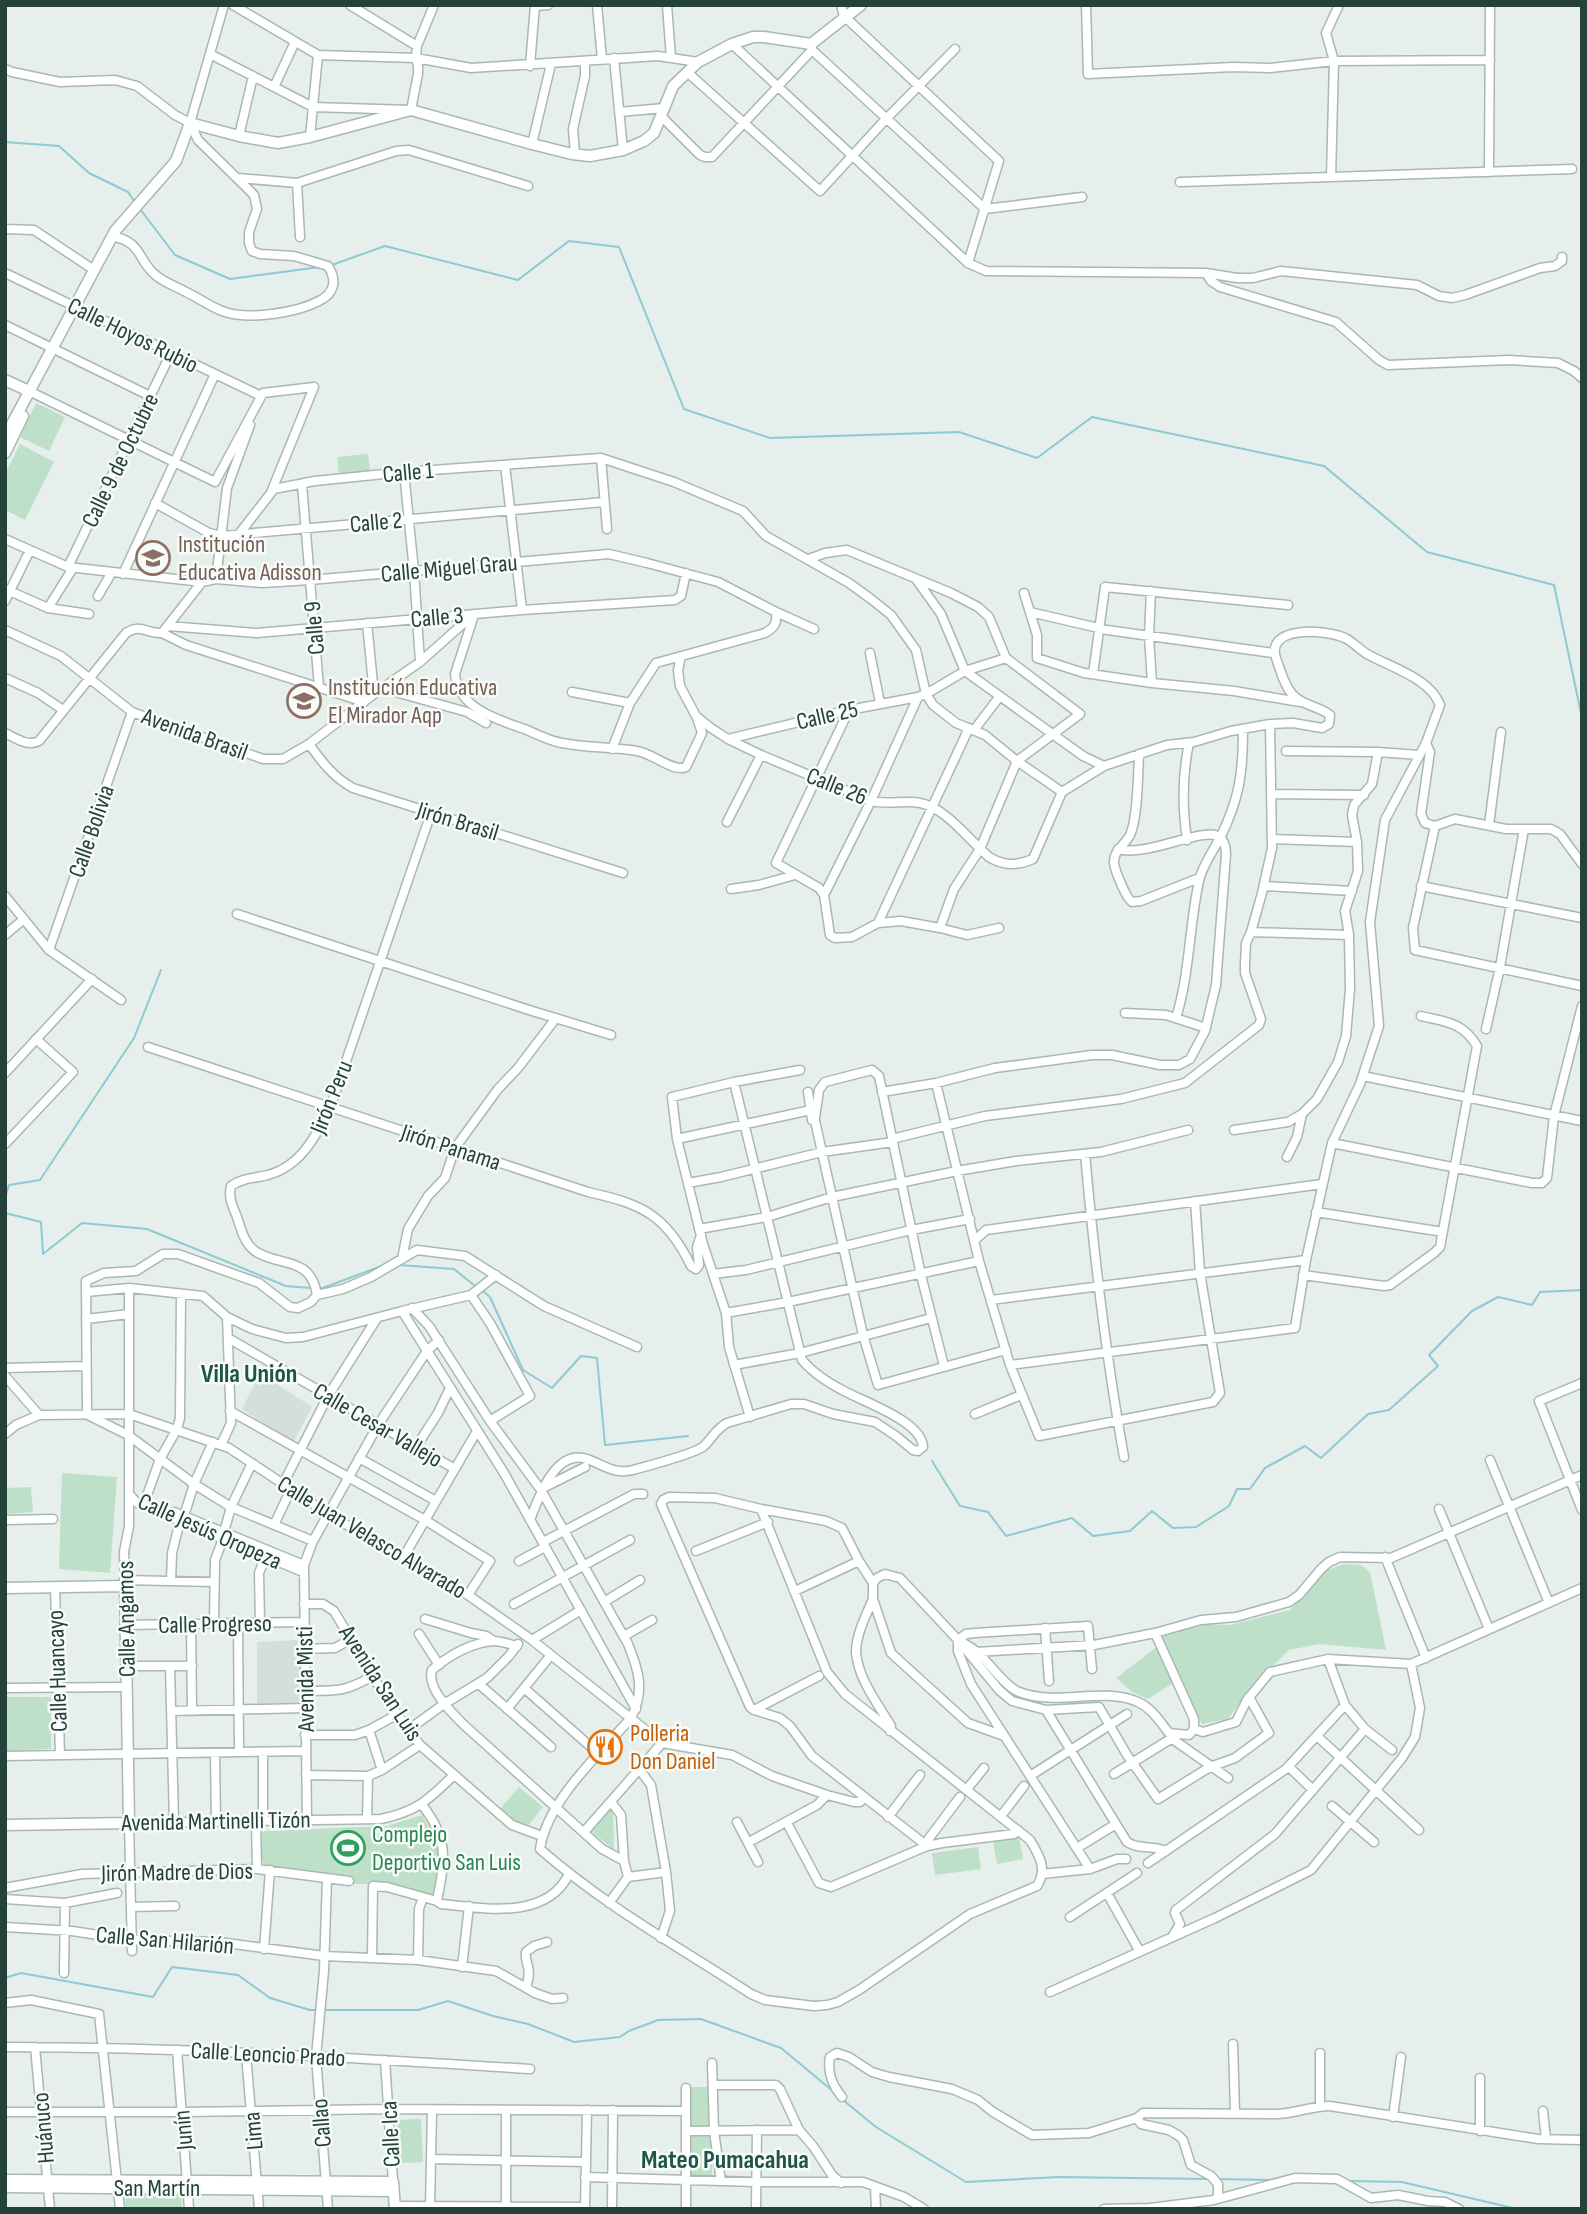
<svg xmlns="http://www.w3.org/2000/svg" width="1587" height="2214" viewBox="0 0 1587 2214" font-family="'Sofia Sans Condensed',sans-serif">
<rect width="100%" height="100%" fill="#e6efeb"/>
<path fill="#d4dfda" d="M260,1373L312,1407L293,1443L242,1409Z
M299,1640L300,1705L257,1706V1642Z"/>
<path fill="#bfe0c8" d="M36,403L65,417L49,451L20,437Z
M20,444L54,462L25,520L5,510V474Z
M368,454L370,471L339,474L337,457Z
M62,1473L117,1477L110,1573L59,1569Z
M31,1487L33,1512L5,1514V1488Z
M1344,1564L1361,1565L1370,1572L1386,1650L1320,1644L1289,1650L1253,1685L1228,1719L1202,1724L1160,1636L1206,1624L1230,1625L1290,1610L1325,1571Z
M1158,1646L1173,1683L1148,1699L1132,1692L1116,1678Z
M5,1697H51V1749L5,1751Z
M519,1787L543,1807L524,1831L500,1809Z
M610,1807L613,1809L614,1850L591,1831Z
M422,1815C442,1847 440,1858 434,1895L387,1884H352V1877L265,1865L260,1859L259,1835L265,1831L387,1826Z
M1019,1838L1023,1859L997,1864L993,1842Z
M978,1847L981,1869L935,1875L932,1853Z
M691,2087H711V2123L709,2126H694L691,2124Z
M421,2119L423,2162L399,2163L397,2120Z
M691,2134H712V2178H691Z
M125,2193H181L182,2209H126Z"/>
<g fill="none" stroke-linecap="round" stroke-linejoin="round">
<path stroke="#8ec9d4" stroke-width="2" d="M5,142L59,146L89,173L128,192L135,202
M140,209L175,255L230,279L320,267
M332,265L385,246L518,280L569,241L619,247L684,409L770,438L959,432L1037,458L1092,417L1324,466L1427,552L1554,585L1582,718
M5,1198L9,1185L40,1180L134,1038L161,970
M5,1213L41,1222L43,1254L82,1223L147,1229L286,1286L311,1288
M399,1265L454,1269L475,1286
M320,1289L387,1264
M483,1291L490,1297L523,1370L552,1388L581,1356L597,1358L605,1445L688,1436
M932,1461L960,1506L988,1512L1006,1536L1072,1518L1093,1536L1130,1531L1152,1511L1173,1528L1196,1527L1229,1506L1237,1489H1250L1265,1468L1305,1446L1321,1458L1368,1414L1389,1410L1438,1366L1429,1355L1472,1311L1498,1297L1532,1305L1540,1292L1582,1290
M5,1978L21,1973L153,1997L172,1967L238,1975L270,1998L310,2010H317
M323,2010H418L448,2001L493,2016L528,2024L574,2042L620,2037L629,2031L658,2020L701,2019L781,2048L834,2092
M843,2100L876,2127L966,2182L1059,2177L1208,2179
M1217,2179L1274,2180
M1350,2181L1402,2182L1517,2209"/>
<g stroke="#a8b8b2" stroke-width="11">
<path id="minor" d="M233,5L318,55L416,58L471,68L658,56L698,62
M350,5L417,46
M597,5L602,59
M667,5L671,58
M841,5L844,16L999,161L968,263
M1086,5L1088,74L1233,67L1270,68L1334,61L1490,60
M535,6L548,5
M732,44L968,263L986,271L1206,273L1237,278H1253L1281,271L1417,285L1439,296L1452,298L1465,295L1540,268L1555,266L1562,261V257
M811,44L812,50L985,209L1082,197
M210,54L313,107L411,110L418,74V66L416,58L417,46L434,5
M614,58L623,150
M530,66L535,5
M5,69L12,72L60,82L115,80L137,86L175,115L190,123L198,140L254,195L257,209L249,232V243L252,251L260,254L294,256L328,266C337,280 335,293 319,301C296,313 249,320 225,312C212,308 199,298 186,292C177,287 166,283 158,277C136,261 145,243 112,236
M687,72L820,191L885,120L955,49
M274,87L295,42
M619,112L664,108
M661,116L700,155L705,157H712L812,50
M190,123L224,5
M239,136L253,76
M310,137L318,55
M532,144L551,64
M575,154L573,129L585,76V61
M1489,172L1490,5
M1331,177L1334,61L1326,33L1339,5
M238,178L297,183L396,151L409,150L528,186
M1180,182L1572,169
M297,183L300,237
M5,229L34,230L94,270
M5,273L261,396
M1206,273L1211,281L1220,287L1336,322L1379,360L1388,365L1509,360L1558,363L1574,371L1582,378
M5,325L150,396
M31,392L215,482L263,393L314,387L272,490
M601,458L607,529
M505,465L522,610
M404,472L414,571L420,662
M302,485L319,687
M155,503L209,533L221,536L604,502
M239,534L274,489L315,481L404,472L601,458L674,482L743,511L766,536L849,583L871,599L891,615L916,650L926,694L933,705L956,723L985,735L1017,761L1062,792
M5,539L68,567L202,582L216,579L262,583L310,580L609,554L647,563L718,582L776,612C777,624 775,627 765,633L656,663L630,703L612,749
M809,559L825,553L847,550L951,593L978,607L989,617L1006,658L1080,714L1017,761L980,849L954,889L940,928
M68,567L171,353
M123,574L215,374
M216,579L227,488L250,425
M916,579L941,614L965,671L1083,756L1104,766
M5,589L48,608L89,614
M1151,591L1149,636L1152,683
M1024,593L1037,635V658L1084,673L1152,683L1234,691L1300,702
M98,596L112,572
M5,601L30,550
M48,608L73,568
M776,612L814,629
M1030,612L1107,630L1273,653
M474,615L455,674C458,709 499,720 527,730C538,735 550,741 562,743C587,748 612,747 637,751C652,753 674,773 686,767L702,733L697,718
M367,623L374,694
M168,626L257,633L522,610L675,600L681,596L686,573
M5,630L61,656L132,712L263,759H283L309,744L374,694L420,662L474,614
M162,633L186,645L364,702
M870,653L880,703
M681,656L678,670L680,686L696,716L711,728L728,739L761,755L871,801C888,805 904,800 920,803C945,807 970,841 989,857C1004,866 1017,866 1033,859L1062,792L1104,766L1167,745L1194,742L1231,731L1270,724L1293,723L1322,728L1329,724L1330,715C1319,706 1303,706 1293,695C1285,687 1281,672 1277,661C1262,625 1325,629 1345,638C1353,642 1359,649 1367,654C1390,667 1430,678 1440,705L1426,743L1385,820L1370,922L1379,1026L1360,1084L1332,1143L1306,1260L1295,1328L1010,1365
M1093,674L1105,587L1288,605
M5,678L38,693L63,710
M386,686L399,693L467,712L486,723
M572,692L630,703
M849,710L776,863L819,888L824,895L830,935L835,938L852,937L878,923L901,921L940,928L967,935L999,928
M974,730L1000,696
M5,733C16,738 27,747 39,741L126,633C142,623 146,634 162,633L202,582
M728,739L849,710L918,697L926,694L965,671L1006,658
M1426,743L1430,752L1421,814L1425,823L1435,826L1455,819L1506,829H1551L1560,834L1582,864
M309,744C322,762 333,777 353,788L623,873
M1286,751L1378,752L1419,755
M1139,754C1138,773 1138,819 1130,835C1125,845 1113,851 1114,863C1115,871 1126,898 1132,902L1141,901L1199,878
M1271,794L1364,795
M727,822L761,755
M1489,825L1501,732
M1435,826L1413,928L1415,950L1582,986
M1272,839L1357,842
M1187,840C1182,806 1182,776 1189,743
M1264,886L1352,891
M1421,886L1582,918
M731,889L759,885L795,875
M824,895L871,801L918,697
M5,896L49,950L121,1000
M237,914L529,1010L611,1035
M878,923L969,728
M1251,932L1349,935
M5,935L24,919
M49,950L132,712
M1125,1013L1166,1015L1206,1028
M1176,1018C1190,973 1189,926 1199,881C1202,866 1213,851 1220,838C1240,798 1243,772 1243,729
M1486,1029L1500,967L1524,829
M148,1047L588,1192C641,1204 666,1214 691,1266L696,1269L699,1265L697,1247L701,1235
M5,1073L92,979
M1363,1076L1582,1121
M936,1083L979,1261L1010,1365L1039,1436L1213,1402L1220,1393L1200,1273L1195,1201
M808,1092L812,1120L815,1121L863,1335L878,1385L1006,1350
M882,1092L936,1083L995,1068L1092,1055H1112L1160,1065H1179L1190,1059L1205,1031L1216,985L1226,854C1226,849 1225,843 1221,838C1207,824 1147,858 1118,849
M815,1118L819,1090L825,1082L872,1070L879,1076L921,1275L944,1366
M1234,1130L1288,1122L1302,1114L1317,1099L1338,1062L1346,1036L1350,989L1349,935L1345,911L1358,871L1357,842L1352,815L1354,805L1372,784L1378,752
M677,1139L811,1110
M892,1139L985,1116L1121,1099L1185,1083L1259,1025L1261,1019L1245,973V964L1246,943L1251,932L1262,893L1272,848L1270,724
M1332,1143L1532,1183H1542L1547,1178L1554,1116L1582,1006
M5,1144L73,1072L36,1039
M1085,1154C1094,1255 1106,1357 1124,1457
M1287,1157L1297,1137L1302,1114
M688,1183L721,1177L822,1152L893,1142
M1316,1212L1443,1232
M699,1229L767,1217L832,1197L957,1171L1016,1161L1101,1152L1188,1130
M975,1240L986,1230L1322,1184
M402,1259L408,1229L428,1196L445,1178L455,1148L498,1089L518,1068L556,1018
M713,1274L746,1270L911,1230L970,1219
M1303,1275L1384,1286L1390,1285L1434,1253L1440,1247L1477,1046C1463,1022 1446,1022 1421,1016
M86,1292L129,1288L203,1296L227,1317L252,1329L286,1338L303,1337L402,1311L471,1295L496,1275
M317,1295L343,1289L371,1277L417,1250L465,1256L544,1306L637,1347
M471,1295L490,1323L530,1396L490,1421
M991,1300L1306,1260
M412,1308L429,1326L490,1421L541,1490L628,1644C639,1671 645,1691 631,1718C600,1753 547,1801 540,1849C605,1906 679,1947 751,1994L765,2000L814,2006L827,2005L838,2002L859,1990L970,1914L1037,1886C1048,1869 1039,1855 1030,1840L845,1694L827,1672L761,1509L715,1498L669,1497L663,1500L661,1504L750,1707L754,1710L780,1718L790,1726L812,1756L927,1846
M402,1311L504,1473L636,1709
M726,1313L788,1302L979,1261
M86,1319L129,1314
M228,1338L455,1469
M734,1365L800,1353L931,1318
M5,1368L86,1366
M5,1376L39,1415
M1582,1383L1539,1401L1582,1510
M230,1411L425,1520L490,1561L468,1595
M87,1414L86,1281L104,1273L136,1271L163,1254H178L259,1283L290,1307L298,1308L311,1302L317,1295C311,1255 278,1267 255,1251C244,1243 241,1229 237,1217C233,1207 228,1198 231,1186C242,1178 255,1178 268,1175C301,1166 316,1136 330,1108L431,813
M975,1414L1021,1395
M88,1415L128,1435L194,1484L231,1507L313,1541
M750,1417L729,1347L726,1313L703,1244L677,1139L672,1097L734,1082L800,1070
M5,1434L16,1425L39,1415L129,1414L229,1448L328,1514L468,1595L532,1640L662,1743L732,1755L772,1776L827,1795L854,1802H860L864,1798
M221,1445L231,1423L227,1317
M416,1447L438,1413L450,1388
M359,1458L436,1501
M1490,1460L1549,1603
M283,1484L328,1396L377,1318
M543,1488L585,1467
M129,1494L137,1503L303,1572
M145,1501L160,1459L177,1429L180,1418L181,1294
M761,1509L826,1521L842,1528L859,1561L873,1583
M1439,1509L1489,1629
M174,1512L304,1565
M184,1516L194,1484L213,1442
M5,1520L53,1519
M530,1520C538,1499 555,1448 587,1459C604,1465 614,1475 633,1470C647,1466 695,1454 704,1446C712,1438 717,1428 727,1423L791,1404H804L833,1414L875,1422L896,1436L913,1450L918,1451L923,1447C922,1422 867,1403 846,1392C830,1384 814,1374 802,1360L734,1082
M274,1525L291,1489
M224,1532L231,1507L252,1463
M543,1542L634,1494H643
M696,1551L768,1522
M1385,1557L1426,1658
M403,1558L477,1431
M519,1561L545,1547
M124,1580L214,1582
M171,1581L172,1553L180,1521
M125,1586L124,1552L129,1526V1288
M55,1587L60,1755
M795,1591L859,1561
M873,1599C866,1615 856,1635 856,1652C858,1679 878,1704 891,1726L890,1731
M604,1602L640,1580
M304,1604H323L334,1611C361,1656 387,1704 420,1745L512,1825L542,1836
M514,1604L630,1540
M425,1619L471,1633L486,1636L494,1641
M214,1623L215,1560L223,1539
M238,1623L239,1752
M260,1623L259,1573L266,1556
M191,1624L192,1711
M125,1625L304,1622
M1045,1628L1049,1681
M1155,1633L1194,1719V1729
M419,1634L439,1665
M624,1636L652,1620
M532,1640L581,1610
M958,1640C964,1643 970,1647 976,1651C989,1662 1005,1687 1019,1692C1058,1707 1101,1686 1138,1702C1152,1708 1160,1722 1169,1733L1189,1735L1194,1729L1203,1732L1236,1722L1247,1700L1270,1672L1328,1659L1411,1664L1582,1588
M958,1640V1651L971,1684L1090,1869
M958,1640L966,1634L975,1633L1088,1626L1092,1669
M517,1646C509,1644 501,1641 494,1641C472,1642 448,1656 432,1670C426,1688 452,1713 464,1725L602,1849L624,1861
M304,1649L335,1648L351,1639
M976,1652L1094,1645L1155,1633L1201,1620L1236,1617L1289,1602L1299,1595L1321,1569L1329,1562L1340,1557L1391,1558L1582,1475
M1328,1659L1345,1705L1365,1729L1392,1750
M126,1666H192
M170,1666L174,1822
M479,1684L551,1747
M5,1688L126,1687
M524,1688L599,1754
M305,1691C338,1691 344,1692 373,1676
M507,1709L551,1655
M754,1710L819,1676
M1046,1710L1099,1707L1127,1755L1158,1799L1210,1767L1235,1758L1269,1733L1249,1697
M171,1711L305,1708
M369,1730L382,1770
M408,1730L444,1704L487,1678L509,1656L518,1644
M305,1735H355L369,1730L398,1714
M1004,1736L968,1723L891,1653L873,1599V1583L877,1578L885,1574L900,1578L958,1640L999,1690L1012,1701L1046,1710L1127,1842C1139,1850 1153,1845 1166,1851
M1317,1736L1419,1830
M1171,1738L1228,1778
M215,1753L216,1821
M5,1756L306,1751
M1289,1767L1313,1790
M639,1769L651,1785L666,1872L670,1911L661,1938
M1114,1774L1177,1735
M306,1775L368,1776L382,1770L420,1745
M1030,1776L1127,1714
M967,1789L984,1768
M611,1802L621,1815L624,1861L628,1877
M422,1805C449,1838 445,1861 437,1901
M1332,1806L1374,1842
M1001,1816L1024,1786
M888,1817L920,1775
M367,1819L368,1776
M307,1820L304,1565L313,1541L378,1425L427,1351L439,1340
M256,1821L257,1869
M263,1821V1752
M737,1822L758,1862
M787,1823L819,1883L831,1887L927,1846L942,1843L1014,1834L1018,1830
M584,1832L662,1743
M749,1842L817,1805L827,1795
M924,1845L960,1797
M1077,1848L1116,1824
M1148,1863L1286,1769L1345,1705
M1042,1874L1090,1869L1117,1859H1126
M327,1878L324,1971L316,2057L328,2209
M5,1888L82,1874L257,1869L349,1881
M1107,1893L1140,1952
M5,1899L65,1903L117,1893
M609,1903L628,1877L666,1872
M131,1907L175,1906
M1070,1917L1137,1873
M5,1927L72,1931L131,1940L219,1942L324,1956L418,1960L496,1971L535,1993L552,1999L563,1998
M1172,1937L1180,1924L1175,1913L1176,1910L1275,1834L1365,1729
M264,1949L270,1870
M132,1951L129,1823L381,1819C418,1811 428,1800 454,1775
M372,1958L373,1886L387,1887L437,1901L441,1904C483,1908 546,1921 569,1874
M418,1960L419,1909L423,1897
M462,1967L469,1906
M64,1973L65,1903
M526,1988C528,1981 530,1974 528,1967C527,1961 525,1959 526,1952L534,1946L547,1942
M1050,1992L1215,1918L1311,1870L1402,1758L1415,1737L1420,1708L1411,1664
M5,2003L31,2000L99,2014L120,2209
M1233,2044L1235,2113
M5,2047C180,2047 355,2058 530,2069
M35,2047L50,2209
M177,2050L189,2209
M1320,2053V2106
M246,2054L259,2209
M385,2060L393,2182
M712,2063L714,2131L721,2181
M714,2085H776L780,2089L799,2130L813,2146L832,2175L841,2183
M686,2088V2209
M842,2097C832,2085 827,2073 830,2057L837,2053L849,2057L872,2072L889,2077L952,2089L978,2100L993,2112L1032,2135L1089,2133L1137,2118L1143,2113L1278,2114C1297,2113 1312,2106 1330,2106L1538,2139L1582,2140
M1543,2111L1546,2139
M5,2112H182L389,2109L686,2111
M1393,2117L1401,2057
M686,2131L799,2130
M1480,2131V2078
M431,2159L586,2162
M585,2177L756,2182H863L904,2197L924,2209
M875,2187L876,2209
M1214,2200L1295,2178L1337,2179L1371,2198L1398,2195L1428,2201L1445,2202L1459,2209
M394,2206L585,2207
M430,2207L432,2110
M506,2209V2110
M585,2209L587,2110
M612,2209L613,2110
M756,2209L757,2130
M1104,2209L1150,2208L1214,2200L1218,2197V2184L1211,2176L1191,2165L1183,2140L1179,2136L1169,2130L1141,2124L1137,2118"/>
</g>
<g stroke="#a8b8b2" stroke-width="13">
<path id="tertiary" d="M5,380L31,392
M5,437L115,231L176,161L190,123L239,136L278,143L310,137L411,110L532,144L572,154L590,156L623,150L644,141L654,133L673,86L698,62L732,44L753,37H764L811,44L861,5
M5,453L23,416
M5,1588L125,1586L129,1823L5,1825
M5,2180L393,2182L395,2209
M5,2187L393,2191"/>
</g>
<use href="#minor" stroke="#fff" stroke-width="8"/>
<use href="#tertiary" stroke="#fff" stroke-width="10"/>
</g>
<defs>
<g id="school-ring" transform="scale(1.75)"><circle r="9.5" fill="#f7fbf9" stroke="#8d6e63" stroke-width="1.5"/><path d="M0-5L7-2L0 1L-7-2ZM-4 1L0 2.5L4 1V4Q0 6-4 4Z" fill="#8d6e63"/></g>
<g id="restaurant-ring" transform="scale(1.75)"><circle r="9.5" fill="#f7fbf9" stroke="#e8710a" stroke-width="1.5"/><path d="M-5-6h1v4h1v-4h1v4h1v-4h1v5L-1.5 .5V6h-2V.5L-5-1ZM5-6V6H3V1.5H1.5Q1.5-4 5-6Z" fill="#e8710a"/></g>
<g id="stadium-ring" transform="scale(1.75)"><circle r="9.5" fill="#f7fbf9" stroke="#2e9e5b" stroke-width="1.5"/><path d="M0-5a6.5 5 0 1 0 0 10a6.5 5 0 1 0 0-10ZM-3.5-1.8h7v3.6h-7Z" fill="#2e9e5b"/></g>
</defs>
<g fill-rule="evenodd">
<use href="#school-ring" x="153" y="558"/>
<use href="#school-ring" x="304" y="701"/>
<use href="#restaurant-ring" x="605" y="1747"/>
<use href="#stadium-ring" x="348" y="1848"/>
</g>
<g text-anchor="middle" stroke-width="5" stroke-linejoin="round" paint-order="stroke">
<g font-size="24" fill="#24423a" stroke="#f7fbf9">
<text transform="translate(133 335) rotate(26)" y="8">Calle Hoyos Rubio</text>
<text transform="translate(120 460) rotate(-64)" y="8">Calle 9 de Octubre</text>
<text transform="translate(408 472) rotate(-5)" y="8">Calle 1</text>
<text transform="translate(376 522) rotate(-5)" y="8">Calle 2</text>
<text transform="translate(449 568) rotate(-5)" y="8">Calle Miguel Grau</text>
<text transform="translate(437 617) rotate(-5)" y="8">Calle 3</text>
<text transform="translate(314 628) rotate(-95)" y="8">Calle 9</text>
<text transform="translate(827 715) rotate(-13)" y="8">Calle 25</text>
<text transform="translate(195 734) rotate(20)" y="8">Avenida Brasil</text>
<text transform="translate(837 786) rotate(22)" y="8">Calle 26</text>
<text transform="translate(458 821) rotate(17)" y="8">Jirón Brasil</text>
<text transform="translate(91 831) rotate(-71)" y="8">Calle Bolivia</text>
<text transform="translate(331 1097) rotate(-68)" y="8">Jirón Peru</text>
<text transform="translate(451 1147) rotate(18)" y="8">Jirón Panama</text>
<text transform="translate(378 1425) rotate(30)" y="8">Calle Cesar Vallejo</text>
<text transform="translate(210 1531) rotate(24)" y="8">Calle Jesús Oropeza</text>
<text transform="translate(372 1537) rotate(31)" y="8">Calle Juan Velasco Alvarado</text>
<text transform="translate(126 1619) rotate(-91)" y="8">Calle Angamos</text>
<text transform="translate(215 1624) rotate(-1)" y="8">Calle Progreso</text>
<text transform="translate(57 1671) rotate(-92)" y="8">Calle Huancayo</text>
<text transform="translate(305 1679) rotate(-91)" y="8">Avenida Misti</text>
<text transform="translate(381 1683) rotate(57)" y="8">Avenida San Luis</text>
<text transform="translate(216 1821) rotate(-1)" y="8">Avenida Martinelli Tizón</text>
<text transform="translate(177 1872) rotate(-1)" y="8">Jirón Madre de Dios</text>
<text transform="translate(165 1940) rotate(5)" y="8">Calle San Hilarión</text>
<text transform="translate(268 2054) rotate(3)" y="8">Calle Leoncio Prado</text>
<text transform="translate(321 2123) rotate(-95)" y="8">Callao</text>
<text transform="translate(43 2128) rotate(-95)" y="8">Huánuco</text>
<text transform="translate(183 2130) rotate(-95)" y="8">Junín</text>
<text transform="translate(253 2131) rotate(-95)" y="8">Lima</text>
<text transform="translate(390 2134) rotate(-93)" y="8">Calle Ica</text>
<text x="157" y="2196">San Martín</text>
</g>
<g font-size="24" fill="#785e54" stroke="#f7fbf9" text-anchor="start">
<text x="178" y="552">Institución<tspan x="178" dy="28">Educativa Adisson</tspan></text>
<text x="328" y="695">Institución Educativa<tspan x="328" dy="28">El Mirador Aqp</tspan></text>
</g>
<g font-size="24" fill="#c56008" stroke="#f7fbf9" text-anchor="start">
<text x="630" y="1741">Polleria<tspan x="630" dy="28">Don Daniel</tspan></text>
</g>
<g font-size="24" fill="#27864d" stroke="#f7fbf9" text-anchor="start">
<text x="372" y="1842">Complejo<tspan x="372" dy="28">Deportivo San Luis</tspan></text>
</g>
<g font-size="26" font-weight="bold" fill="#1f5548" stroke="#f7fbf9">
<text x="249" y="1382">Villa Unión</text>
<text x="725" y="2168">Mateo Pumacahua</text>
</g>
</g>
<rect width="1587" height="2214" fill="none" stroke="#24423a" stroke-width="14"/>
</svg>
